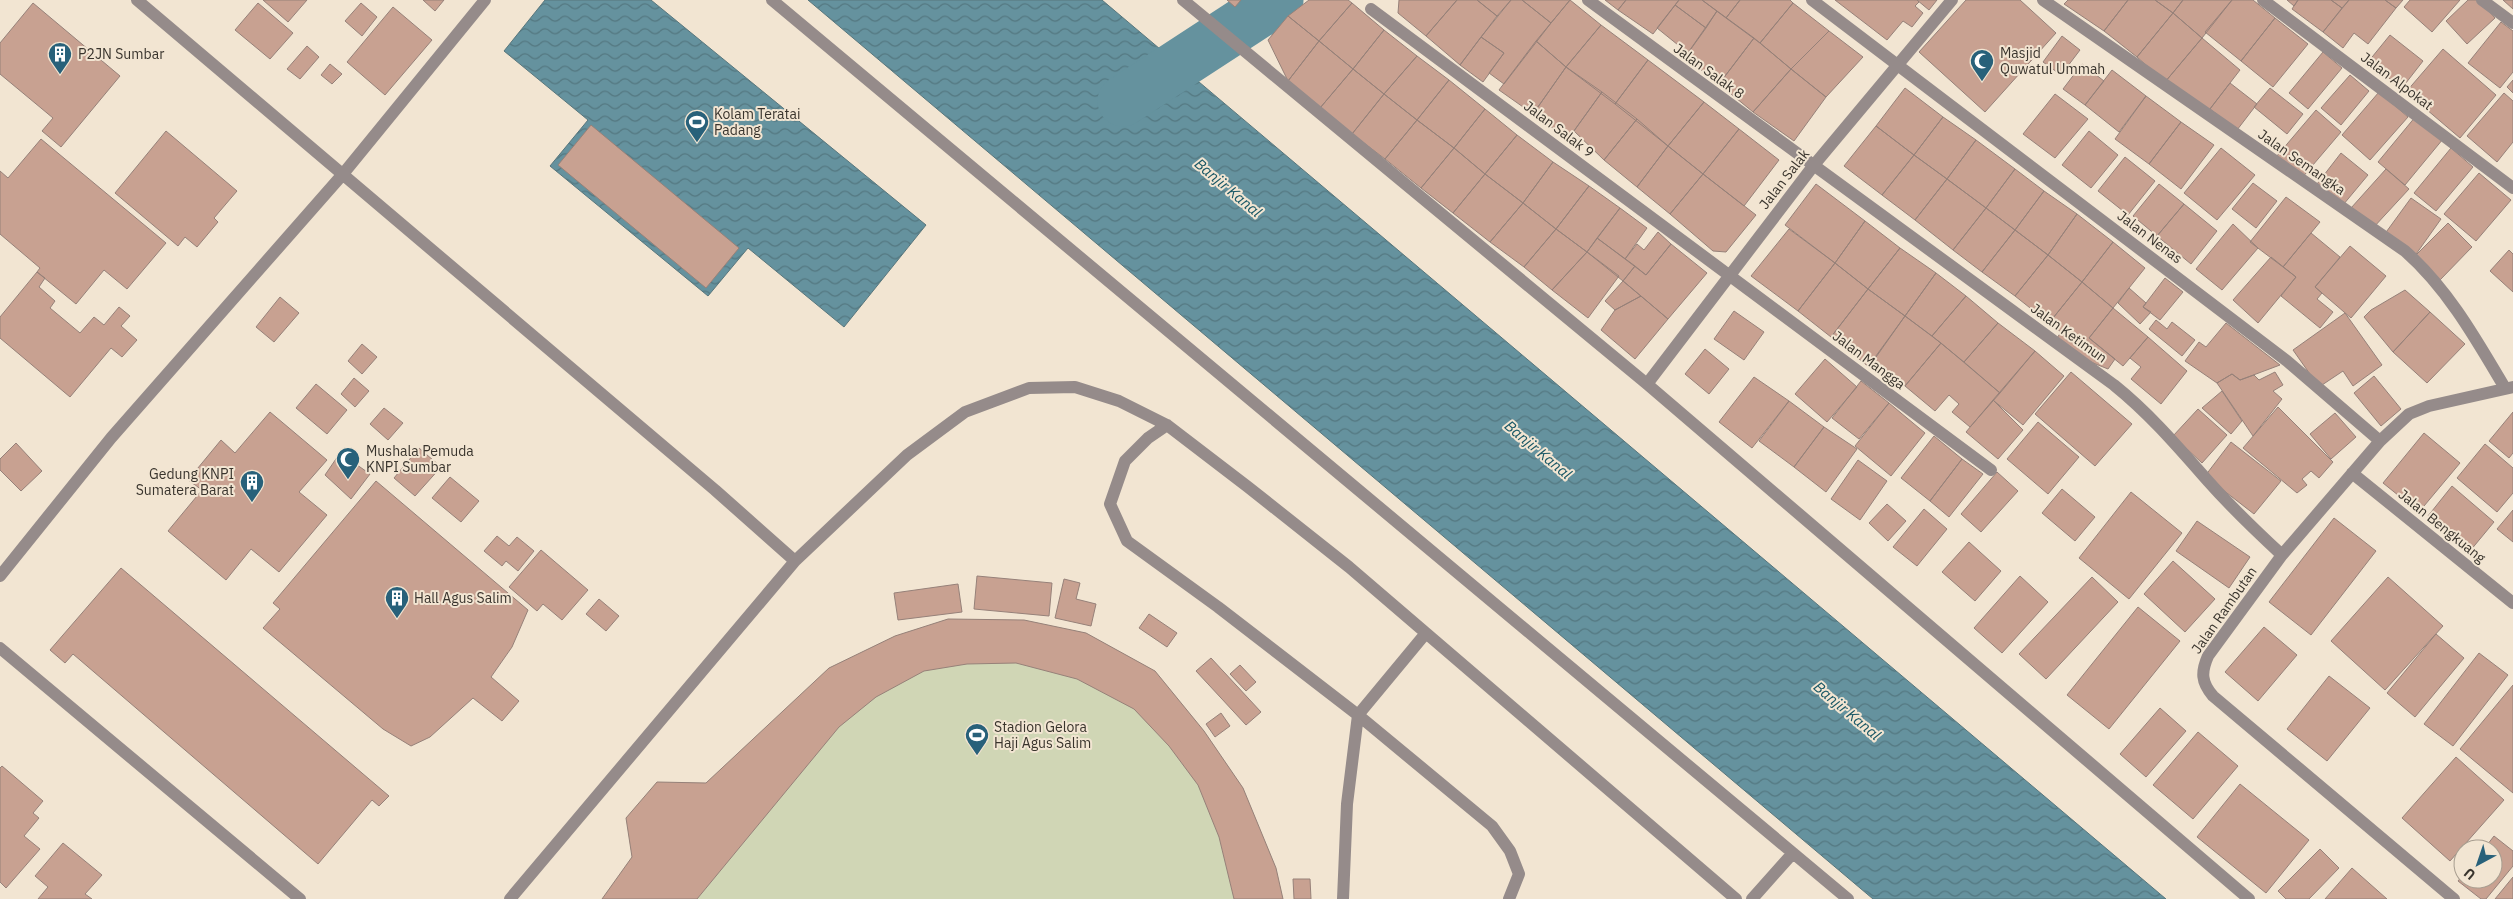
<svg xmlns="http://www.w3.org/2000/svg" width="2513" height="899" viewBox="0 0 2513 899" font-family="'IBM Plex Sans',sans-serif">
<defs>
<pattern id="water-waves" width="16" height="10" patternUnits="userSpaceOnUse" patternTransform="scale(1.25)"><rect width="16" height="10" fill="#65929e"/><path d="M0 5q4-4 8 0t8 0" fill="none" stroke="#547881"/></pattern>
</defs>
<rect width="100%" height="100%" fill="#f2e5d2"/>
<path fill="#d0d6b5" d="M948,619L1024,620L1086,633L1155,671L1204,731L1243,788L1276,868L1283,899H602L632,857L626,818L657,782L706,783L829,668L895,636Z"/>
<path fill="url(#water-waves)" stroke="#58767c" d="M545,0H651L926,225L844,327L748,248L708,296L550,166L588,120L504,51Z
M808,0H1102L2166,899H1873Z"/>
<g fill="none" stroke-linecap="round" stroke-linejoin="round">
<path stroke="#65929e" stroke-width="51" d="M1123,101L1278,0"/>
</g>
<path fill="#c8a191" stroke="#968179" d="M263,0H307L288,22Z
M423,0H444L435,11Z
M1227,0H1241L1235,7Z
M1309,0H1348L1352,3L1319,41L1288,16Z
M1399,0H1457L1426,36L1398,13Z
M1457,0H1477L1497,16L1460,65L1426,36Z
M1477,0H1511L1497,16Z
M1511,0H1522L1551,23L1504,84L1489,73L1504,53L1481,37Z
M1522,0H1570L1551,23Z
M1570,0L1601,25L1566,67L1536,41Z
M1605,0H1626L1618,10Z
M1626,0H1679L1653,34L1618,10Z
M1679,0H1702L1717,11L1706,28L1675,5Z
M1702,0H1740L1726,18Z
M1740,0H1790L1793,3L1760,43L1726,18Z
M1835,0H1917L1919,2L1915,6L1923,13L1912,27L1903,21L1887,40Z
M1917,0H1937L1929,10Z
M1966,0H2020L2056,33L1985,112L1919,52Z
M2068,0H2128L2104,31L2064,4Z
M2128,0H2155L2173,13L2137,57L2104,31Z
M2155,0H2183L2173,13Z
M2183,0H2232L2202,38L2173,13Z
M2232,0H2253L2275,18L2241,61L2205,32Z
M2287,0H2298L2294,6Z
M2298,0H2331L2342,8L2323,32L2292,9Z
M2331,0H2349L2342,8Z
M2349,0H2385L2396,8L2368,44L2354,33L2343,48L2323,32Z
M2385,0H2403L2396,8Z
M2410,0H2460L2432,32L2404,7Z
M2468,0H2479L2495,18L2467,44L2446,21Z
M2503,0H2513V9Z
M33,3L120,76L61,147L42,131L53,118L0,74V43Z
M258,3L293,33L270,59L235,30Z
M361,3L377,17L362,36L345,21Z
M1352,3L1384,30L1353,69L1319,41Z
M1793,3L1829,31L1791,69L1760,43Z
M1675,5L1706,28L1688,53L1657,28Z
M393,7L432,40L385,95L347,62Z
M1717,11L1754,38L1719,84L1685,57Z
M2173,13L2202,38L2165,82L2137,57Z
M1288,16L1319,41L1288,81L1268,40Z
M2275,18L2308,44L2273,87L2241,61Z
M2501,22L2513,31V72L2500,88L2468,63Z
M1601,25L1648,60L1615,104L1566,67Z
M1384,30L1417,56L1384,94L1353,69Z
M1829,31L1863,57L1826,97L1791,69Z
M2390,35L2423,61L2402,88L2368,62Z
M2062,36L2080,50L2061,75L2043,62Z
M1481,37L1504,53L1483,82L1460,65Z
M1754,38L1791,69L1753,112L1719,84Z
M2202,38L2240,70L2206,114L2165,82Z
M1319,41L1353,69L1320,108L1288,81Z
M1536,41L1566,67L1533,114L1499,90Z
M307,46L319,57L300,79L287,69Z
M2443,49L2496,95L2460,138L2406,92Z
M2323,52L2342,68L2308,109L2289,93Z
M1417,56L1449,80L1417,120L1384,94Z
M1648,60L1704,102L1668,146L1615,104Z
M330,64L342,74L332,84L321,75Z
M2082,64L2104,81L2085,105L2063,89Z
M1566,67L1602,92L1568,139L1533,114Z
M1353,69L1384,94L1352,134L1320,108Z
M1791,69L1826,97L1794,141L1753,112Z
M2112,70L2146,96L2119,132L2085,105Z
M2350,75L2369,91L2341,125L2321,108Z
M1449,80L1485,109L1454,148L1417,120Z
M2513,80V93L2507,87Z
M2230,83L2257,104L2237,130L2210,109Z
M1905,88L1943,117L1914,155L1876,126Z
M2270,88L2303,114L2287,134L2254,107Z
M1602,92L1637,119L1604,160L1574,131Z
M2379,92L2408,117L2370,160L2342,135Z
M2504,93L2513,101V142L2497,162L2467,136Z
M1384,94L1417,120L1385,159L1352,134Z
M2055,94L2088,119L2055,158L2023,134Z
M2146,96L2181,122L2149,164L2115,139Z
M1704,102L1739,129L1703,174L1668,146Z
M1485,109L1517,135L1485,174L1454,148Z
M2316,110L2341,132L2301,179L2276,157Z
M2416,116L2443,139L2405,185L2378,162Z
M1943,117L1976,140L1947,179L1914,155Z
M1637,119L1668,146L1637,187L1604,160Z
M1417,120L1454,148L1421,188L1385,159Z
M2181,122L2214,145L2181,189L2149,164Z
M591,125L739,248L706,288L558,165Z
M1876,126L1914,155L1882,195L1844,166Z
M1739,129L1779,160L1744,206L1703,174Z
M166,131L237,191L214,218L218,222L197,247L185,237L178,246L115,193Z
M2089,131L2118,155L2091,188L2062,165Z
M1517,135L1553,162L1523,203L1485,174Z
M41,139L166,243L127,289L104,270L76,304L37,272L40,268L0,234V171L8,178Z
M1976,140L2015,169L1986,208L1947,179Z
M1668,146L1703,174L1670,214L1637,187Z
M1454,148L1485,174L1453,213L1421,188Z
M2221,148L2255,175L2217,220L2184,193Z
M2451,148L2473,167L2436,211L2414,193Z
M2341,153L2368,175L2343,205L2317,184Z
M1914,155L1947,179L1915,220L1882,195Z
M2125,157L2155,181L2128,215L2098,191Z
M1553,162L1589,186L1556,229L1523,203Z
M2015,169L2044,191L2015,230L1986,208Z
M2386,169L2409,189L2373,228L2351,208Z
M2479,173L2511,200L2476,241L2444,214Z
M1485,174L1523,203L1490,242L1453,213Z
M1703,174L1756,215L1726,252L1713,251L1670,214Z
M1947,179L1986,208L1953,250L1915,220Z
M2253,183L2277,201L2256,228L2232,209Z
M1816,184L1865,221L1835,263L1785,225Z
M2159,184L2184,204L2157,236L2133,216Z
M1589,186L1620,208L1587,252L1556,229Z
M2044,191L2077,214L2048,255L2015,230Z
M2286,197L2320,222L2283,267L2250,242Z
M2411,198L2441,219L2414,257L2384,235Z
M1523,203L1556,229L1524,267L1490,242Z
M2184,204L2217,231L2191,264L2157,236Z
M1620,208L1647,228L1625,259L1597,238Z
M1986,208L2015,230L1982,272L1953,250Z
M2077,214L2113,242L2082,282L2048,255Z
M1865,221L1900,248L1868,289L1835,263Z
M2448,223L2472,247L2440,280L2415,256Z
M2233,224L2258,248L2222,290L2196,269Z
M1556,229L1587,252L1552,290L1524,267Z
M1789,229L1835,263L1798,311L1751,276Z
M2015,230L2048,255L2015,296L1982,272Z
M1658,232L1671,244L1646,275L1625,259L1637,244L1644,250Z
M2311,233L2340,257L2315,287L2322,293L2317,299L2333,312L2320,328L2281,296L2296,277L2283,267Z
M1597,238L1635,266L1623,281L1587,252Z
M2113,242L2145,268L2113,308L2082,282Z
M1671,244L1707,273L1668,319L1623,281L1635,266L1646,275Z
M2350,246L2386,276L2351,318L2315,287Z
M1900,248L1936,273L1905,316L1868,289Z
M2509,250L2513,254V292L2490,271Z
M1587,252L1619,276L1588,318L1552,290Z
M2048,255L2082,282L2049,323L2015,296Z
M2271,257L2296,277L2258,323L2233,300Z
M1835,263L1868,289L1831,337L1798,311Z
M37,272L45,278L39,287L55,301L50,308L80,333L94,317L104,325L119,307L130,316L121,326L137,340L122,357L111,348L70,397L0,338V317Z
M1936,273L1966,296L1932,336L1905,316Z
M2165,278L2183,292L2160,320L2143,307Z
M1623,281L1641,296L1615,310L1605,301Z
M2082,282L2113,308L2089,338L2115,359L2108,369L2076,356L2057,338L2061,332L2049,323Z
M2129,288L2146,303L2143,307L2151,312L2140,324L2118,303Z
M1868,289L1905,316L1869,367L1831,337Z
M2405,290L2430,312L2393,352L2364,317L2371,310Z
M1641,296L1668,319L1635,359L1601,330L1615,310Z
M1966,296L1998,323L1964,362L1932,336Z
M280,297L299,313L274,342L256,327Z
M2113,308L2148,337L2123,366L2089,338Z
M1734,311L1764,332L1744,360L1714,339Z
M2430,312L2465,344L2427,383L2393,352Z
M2345,313L2382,365L2353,386L2343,371L2319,387L2293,350Z
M1905,316L1941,343L1905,386L1873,360Z
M2156,320L2167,329L2172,322L2195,340L2182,356L2149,329Z
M1998,323L2035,351L2000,393L1964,362Z
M2226,323L2280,365L2240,380L2232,374L2217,383L2185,361L2199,342L2206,347Z
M2148,337L2187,371L2161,404L2131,379L2141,367L2130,358Z
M1941,343L2000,393L1970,427L1952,412L1959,404L1949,395L1935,411L1905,386Z
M362,344L377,357L362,374L348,361Z
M1705,349L1729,369L1709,394L1685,374Z
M2035,351L2064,376L2023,425L1993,400Z
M1825,359L1857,387L1827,422L1795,394Z
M2071,372L2132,424L2095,466L2035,414Z
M2275,372L2283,385L2273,391L2282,399L2253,436L2217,383L2232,374L2240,380L2254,375L2259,380Z
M2374,376L2401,409L2381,426L2354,393Z
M1754,377L1789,401L1752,448L1719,422Z
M354,378L369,391L355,407L341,394Z
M1861,381L1889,403L1859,439L1832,418Z
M316,384L347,410L327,434L296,408Z
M2222,391L2242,421L2231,434L2202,408Z
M1993,400L2023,430L1998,459L1966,432Z
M1789,401L1824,427L1794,467L1759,441Z
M1889,403L1925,433L1891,476L1855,446Z
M2278,407L2333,462L2319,478L2311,471L2302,479L2307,485L2297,493L2243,448Z
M384,408L403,423L388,440L370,424Z
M2198,409L2227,435L2202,463L2173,436Z
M270,412L327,460L299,492L327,515L279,572L251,549L226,580L168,531L202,490L188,480L221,440L235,453Z
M2513,412V453L2509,458L2489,441Z
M2335,413L2356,437L2331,459L2310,434Z
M2038,422L2079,457L2048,494L2007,459Z
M1824,427L1857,449L1826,492L1794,467Z
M2424,433L2460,463L2419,512L2383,483Z
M1934,436L1962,459L1930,501L1901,478Z
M2231,442L2281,481L2254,514L2205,476Z
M16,443L42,471L21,491L0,470V459Z
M2485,444L2513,468V493L2497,512L2457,478Z
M419,448L441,467L415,496L394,478Z
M340,453L370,474L351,499L325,475Z
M1962,459L1983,474L1949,517L1930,501Z
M1858,460L1887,481L1860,520L1831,499Z
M1997,472L2018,491L1981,532L1961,514Z
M450,477L479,501L461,522L432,498Z
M376,481L528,610L512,647L491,677L519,701L502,721L473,698L430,737L411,746L383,729L263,628L280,609L273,603Z
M2452,486L2494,522L2470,551L2428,516Z
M2062,489L2095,517L2075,541L2042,513Z
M2131,492L2182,533L2129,599L2079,558Z
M1887,504L1906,521L1888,541L1869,523Z
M1924,509L1947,529L1917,566L1893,547Z
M2513,510V542L2497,529Z
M2334,518L2376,551L2311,635L2269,602Z
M2197,521L2250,557L2229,588L2176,551Z
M497,536L509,546L517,537L534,551L518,571L506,561L502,566L484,551Z
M1969,542L2001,571L1975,601L1942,572Z
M541,550L588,590L562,620L543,604L537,611L509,587Z
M2173,561L2215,599L2185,632L2144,594Z
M121,568L389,796L379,806L372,800L318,864L73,654L65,663L50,650Z
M977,576L1052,583L1049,616L974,609Z
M2020,576L2048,602L2002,653L1974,628Z
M2092,577L2118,602L2046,679L2019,654Z
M2388,577L2443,626L2385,690L2331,641Z
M1064,579L1080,583L1076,599L1096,604L1091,626L1055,618Z
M958,584L962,612L898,620L894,593Z
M599,599L619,616L606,631L586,614Z
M2138,607L2180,641L2109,729L2067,695Z
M1149,614L1177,633L1167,647L1139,628Z
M948,619L1024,620L1086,633L1155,671L1204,731L1243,788L1276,868L1283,899H1234L1219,837L1198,785L1169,746L1134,709L1077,679L1016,663L967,664L924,671L876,697L839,727L697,899H602L632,857L626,818L657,782L706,783L829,668L895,636Z
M2264,627L2297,655L2258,701L2225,672Z
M2436,634L2464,658L2415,717L2387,693Z
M2479,653L2508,675L2453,746L2424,724Z
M1211,658L1261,712L1246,725L1196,671Z
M1240,665L1256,682L1246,691L1230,674Z
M2329,676L2370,708L2327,761L2287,729Z
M2513,685V793L2460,749Z
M2160,708L2186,731L2146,777L2120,754Z
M1221,713L1230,726L1215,737L1206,724Z
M2198,732L2238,766L2193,819L2153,785Z
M2456,757L2504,800L2450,861L2402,818Z
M2,766L43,801L33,813L39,818L24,836L40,849L6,888L0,882V768Z
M2240,784L2309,840L2266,893L2197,837Z
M2494,836L2513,851V866L2486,899H2481L2458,881L2463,875V879H2493V849H2484Z
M63,843L102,875L85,894L92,899H38L48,887L35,876Z
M2320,849L2339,868L2309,899H2286L2278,891Z
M2352,868L2387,899H2325Z
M2513,877V899H2495Z
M1293,879H1310L1311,899H1294Z"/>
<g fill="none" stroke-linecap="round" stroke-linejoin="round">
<path stroke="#958b8a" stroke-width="12" d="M137,0L715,490L795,561
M772,0L1848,899
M1183,0L1647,384L2249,899
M1588,0L2114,385C2150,414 2178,447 2208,481C2231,507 2256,531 2282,555
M1812,0L2287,361L2380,441
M2043,0L2405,251C2448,289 2476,339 2505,388
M2263,0L2513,188
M2482,0L2513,23
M1371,9L1991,470
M1647,384L1814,165L1952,0
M1167,425L1148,438L1125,461L1110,504L1127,541L1218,607L1358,715L1492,826L1510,851L1519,874L1509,899
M2352,473L2513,603
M0,576L111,438L343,174L485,0
M0,648L300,899
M510,899L795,561L907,455L965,412L1029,388L1075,387L1119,401L1167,425L1248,487L1349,567L1736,899
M1343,899L1347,804L1358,715L1426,633
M1752,899L1793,853
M2454,899L2213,696C2201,682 2201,672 2208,656L2282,555L2380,441L2409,414L2429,406L2513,387"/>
</g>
<defs>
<g id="building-pin" transform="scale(1.25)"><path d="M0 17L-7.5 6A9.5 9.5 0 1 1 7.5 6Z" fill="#28617a" stroke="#f2e5d2"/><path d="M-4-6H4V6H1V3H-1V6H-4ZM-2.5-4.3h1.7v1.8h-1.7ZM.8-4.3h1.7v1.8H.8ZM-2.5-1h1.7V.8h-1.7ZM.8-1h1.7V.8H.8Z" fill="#fff"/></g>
<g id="mosque-pin" transform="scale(1.25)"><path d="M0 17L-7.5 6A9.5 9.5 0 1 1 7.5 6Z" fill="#28617a" stroke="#f2e5d2"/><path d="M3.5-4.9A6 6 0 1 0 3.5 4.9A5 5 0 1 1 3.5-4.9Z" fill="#fff"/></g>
<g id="stadium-pin" transform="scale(1.25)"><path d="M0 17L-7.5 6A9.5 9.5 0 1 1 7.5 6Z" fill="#28617a" stroke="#f2e5d2"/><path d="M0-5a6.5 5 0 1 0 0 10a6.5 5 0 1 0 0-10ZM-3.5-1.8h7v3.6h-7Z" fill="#fff"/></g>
</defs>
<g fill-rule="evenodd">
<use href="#building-pin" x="60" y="54"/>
<use href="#mosque-pin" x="1982" y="61"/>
<use href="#stadium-pin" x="697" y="122"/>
<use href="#mosque-pin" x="348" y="459"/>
<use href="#building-pin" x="252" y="482"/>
<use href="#building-pin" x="397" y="598"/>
<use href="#stadium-pin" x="977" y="735"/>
</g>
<g text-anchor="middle" stroke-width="4" stroke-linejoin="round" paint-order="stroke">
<g font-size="14" fill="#39342d" stroke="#f2e5d2" text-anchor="start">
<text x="2000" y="58">Masjid<tspan x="2000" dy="16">Quwatul Ummah</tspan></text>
<text x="78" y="59">P2JN Sumbar</text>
<text x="714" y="119">Kolam Teratai<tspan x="714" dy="16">Padang</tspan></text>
<text x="366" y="456">Mushala Pemuda<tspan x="366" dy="16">KNPI Sumbar</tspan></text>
<text x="234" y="479" text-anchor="end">Gedung KNPI<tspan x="234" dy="16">Sumatera Barat</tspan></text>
<text x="414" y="603">Hall Agus Salim</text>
<text x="994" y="732">Stadion Gelora<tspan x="994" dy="16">Haji Agus Salim</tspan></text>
</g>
<g font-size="14" fill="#39342d" stroke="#f2e5d2">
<text transform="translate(1709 71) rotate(36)" y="5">Jalan Salak 8</text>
<text transform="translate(2397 81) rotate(37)" y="5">Jalan Alpokat</text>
<text transform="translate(1559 129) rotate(37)" y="5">Jalan Salak 9</text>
<text transform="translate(2302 162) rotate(35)" y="5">Jalan Semangka</text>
<text transform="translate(1784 179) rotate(-52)" y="5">Jalan Salak</text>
<text transform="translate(2150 237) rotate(37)" y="5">Jalan Nenas</text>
<text transform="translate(2069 333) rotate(36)" y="5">Jalan Ketimun</text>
<text transform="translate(1869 360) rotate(37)" y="5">Jalan Mangga</text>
<text transform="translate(2442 526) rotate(39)" y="5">Jalan Bengkuang</text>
<text transform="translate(2224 610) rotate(-55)" y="5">Jalan Rambutan</text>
</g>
<g font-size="15" font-style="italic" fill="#185765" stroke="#f2e5d2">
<text transform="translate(1228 188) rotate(40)" y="5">Banjir Kanal</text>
<text transform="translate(1538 450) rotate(40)" y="5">Banjir Kanal</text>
<text transform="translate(1847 711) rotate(40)" y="5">Banjir Kanal</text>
</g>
</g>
<g transform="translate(2478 864) rotate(220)"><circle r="24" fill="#f2e5d2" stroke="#a89e90"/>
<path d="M0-4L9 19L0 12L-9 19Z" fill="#28617a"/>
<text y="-8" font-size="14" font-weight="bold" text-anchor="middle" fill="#39342d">U</text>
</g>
</svg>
